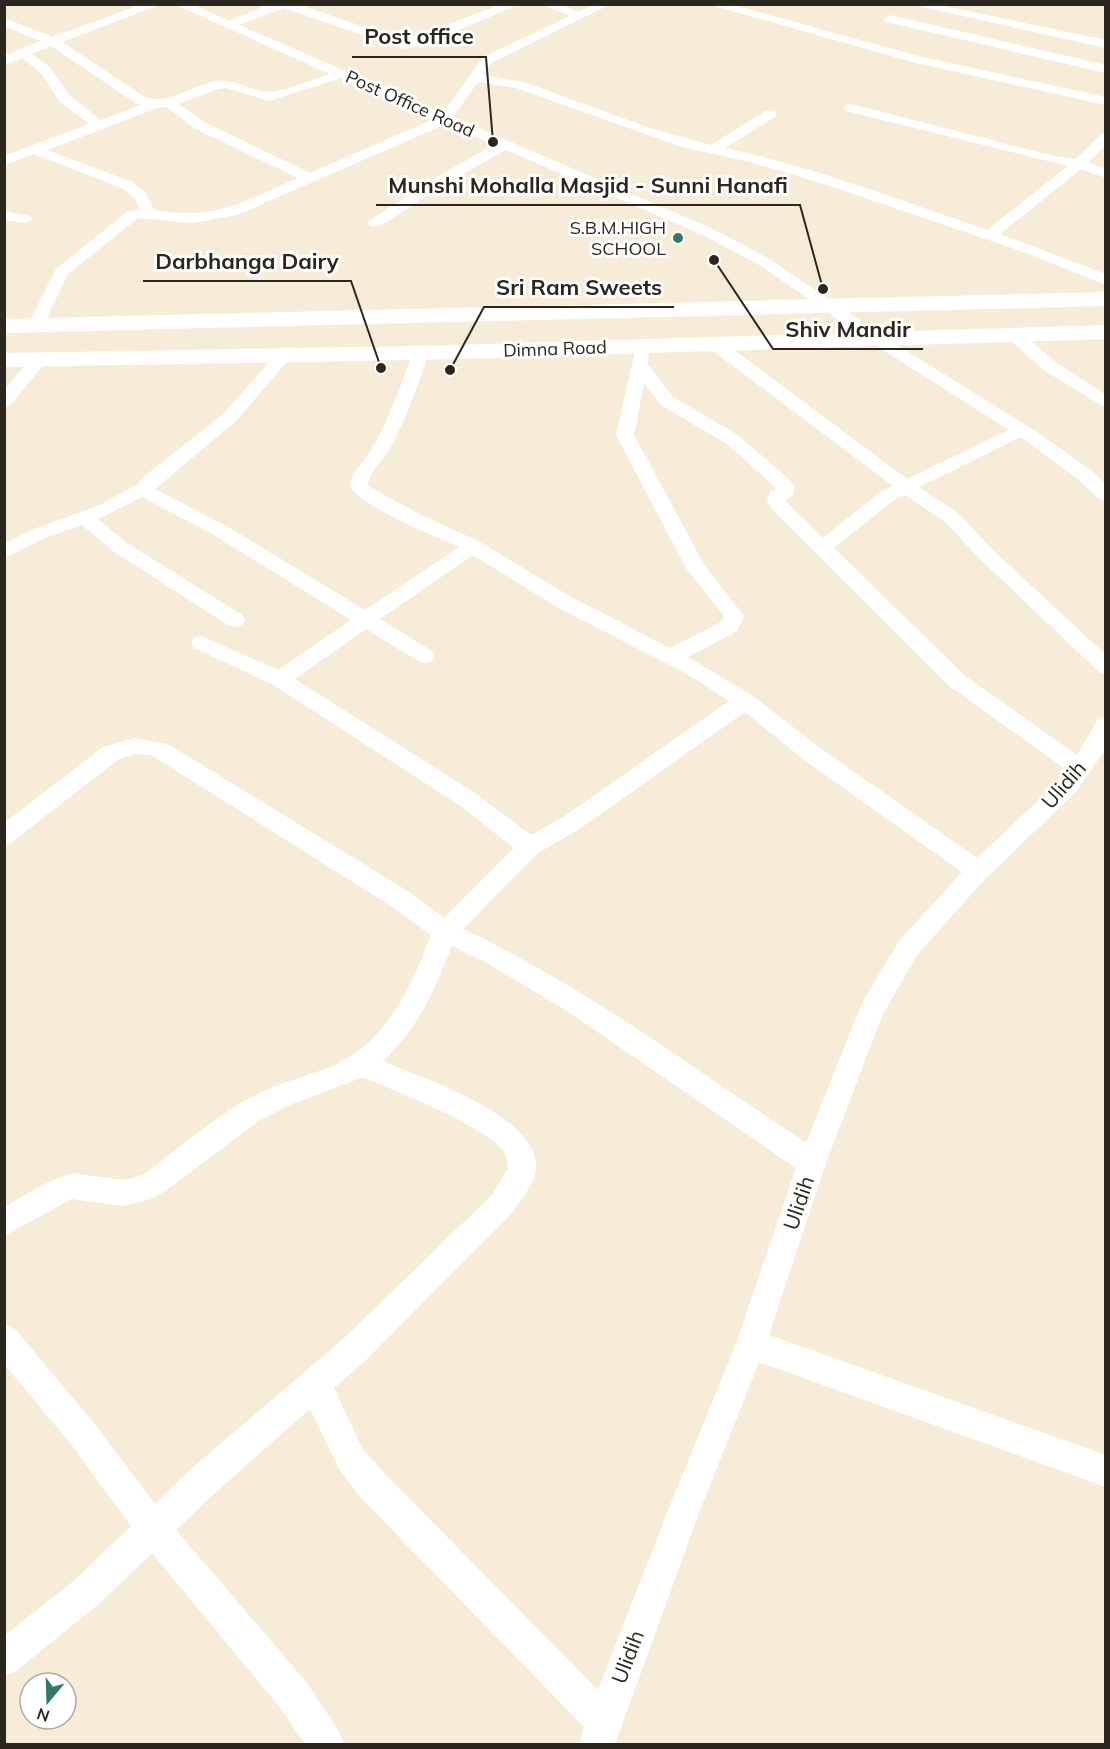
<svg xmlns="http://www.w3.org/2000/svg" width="1110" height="1749" viewBox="0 0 1110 1749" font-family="Mulish,sans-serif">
<rect width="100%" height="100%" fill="#f6ecd8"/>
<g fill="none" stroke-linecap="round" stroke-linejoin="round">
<path fill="#fff" fill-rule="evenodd" d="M143,4H162L62,42L146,98C173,104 193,84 218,81C236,79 250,91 268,92C278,93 318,78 330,74L174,4H191L229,21L270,4H297L405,41L502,4H520L420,46L404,49L283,8L239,25L443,113L483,57L570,16L541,4H559L579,12L594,4H611L491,63L483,75L524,82L647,127L711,145L765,111H775L777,114L775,117L725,148C814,167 901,200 987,230L1068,166L846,111L844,108L846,105L851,104L1054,156L1076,159L1101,134L1106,133V145L1089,162L1106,169V178L1081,169L1000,234L1106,274V285L1021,251L830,186L750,162L682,147L516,88L478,82L453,117L715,230L771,260L884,337L1037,432L1093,472L1106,484V501L1099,499L1079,480L1021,437L919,487L958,513L995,552L1106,655V674L1099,672L981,560L944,521L905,495L894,500L834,548L964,675L1077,755L1098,719L1106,716V748L1076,792L986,878L917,955L882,1016L826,1163L769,1335L1106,1455V1487L759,1362L699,1513L615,1744H579L584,1727L361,1498L340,1470L310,1409L215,1493L176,1530L307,1683L339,1731L344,1744H305L281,1709L152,1553L100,1603L16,1671L4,1676V1636L76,1579L131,1526L71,1444L4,1364V1325L15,1329L93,1422L155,1504L191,1469L342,1340L492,1195L508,1169C507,1165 507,1159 506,1155C493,1128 392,1090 363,1077L287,1106L259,1121L167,1190L148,1200L122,1206L72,1199L4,1236V1207L44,1184L72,1173L122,1180L134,1178L147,1172C177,1149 207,1124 239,1104C266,1087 298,1079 328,1068C386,1045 410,989 431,935L391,906L151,755L135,754L119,759L12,842L4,845V823L103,747L135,738L168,744L409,892L444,918L514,848L459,805L272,684L194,648L191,643L194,638L201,636L278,670L351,620L214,535L142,497L98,519L127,543L242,615L245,620L242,625L235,627L228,625L113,551L82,525L45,538L4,558V544L31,530L98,506L138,484L141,479L223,414L279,351L285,350L293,355L235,422L155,489L228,527L365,610L459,547C434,536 363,507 350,487C350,473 363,463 370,452C389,420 400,387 413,353L421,348L429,353C417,388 407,417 389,450C383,461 368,473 368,486L419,514L480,542L571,597L670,648L721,622L724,616L686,568L616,435L635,351H647L649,355L648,364L673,397L739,436L789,479L795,488L792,496L785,501L823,538L880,492L893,486L709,348L707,344L709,340H721L907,479L1009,430L872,343L761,266L705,236L506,150L452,180L380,226H370L368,223L370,220L442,174L494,145L446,124L237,215L193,223L138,218L68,274L42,328H30L28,325L56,269L128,211L139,209L135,198L122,188L34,154L4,165V156L89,124L60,102L41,73L22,58L4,65V56L41,41L4,26V18L52,37ZM51,46L137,104L141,105L101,120L70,96L50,67L32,54ZM341,78L434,119L310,173L204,122L179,104L218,89L227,88L269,101ZM166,107L194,128L298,178C245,201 214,221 154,210L146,193L132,182L47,150L157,108ZM644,383L661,405L727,444L775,487L776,489L770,492L767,501L772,509L948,685L1067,770L1060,780L977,858L820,748L753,696L688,657L737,631L744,616L705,566L634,435ZM473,555L557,607L689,675L729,701L562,818L531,835L475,793L295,679L366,629L418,661L425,663L432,661L435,656L432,651L380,619ZM745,712L804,760L962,872L899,941L861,1005L806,1143C694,1069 585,986 463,929L538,853L578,830ZM452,946L487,963L567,1011L796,1168L736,1344L667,1513L598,1690L385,1474L362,1448L334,1388L364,1362L512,1213C520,1201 535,1184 536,1168C540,1116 423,1079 383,1061C418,1029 435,989 452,946Z
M708,4H729L922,57L1106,97V105L916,63Z
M909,4H934L1106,40V48Z
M890,15L1106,65V73L886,22L884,19Z
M4,211L30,216L32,219L25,223L4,220Z
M1013,329L1019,331L1057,363L1106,395V408L1045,371L1007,337L1005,334Z
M40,354L48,359L10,406L4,407V390L34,355Z"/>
<path fill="#fff" fill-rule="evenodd" d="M1106,292V306L4,333V319Z
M1106,325V339L421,360L4,367V353L421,346Z"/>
</g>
<circle fill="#34786c" stroke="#fff" stroke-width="2" cx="678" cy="238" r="6"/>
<g text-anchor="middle" stroke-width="6" stroke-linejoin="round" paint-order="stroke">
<g font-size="18" fill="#2b271f" stroke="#fff">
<text transform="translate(410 104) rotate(24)" y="6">Post Office Road</text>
<text transform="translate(555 349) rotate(-2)" y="6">Dimna Road</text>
</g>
<g font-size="18" fill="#2b271f" stroke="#fff" text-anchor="end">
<text x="666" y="234">S.B.M.HIGH<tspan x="666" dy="21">SCHOOL</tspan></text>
</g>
<g font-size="21" fill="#2b271f" stroke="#fff">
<text transform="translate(1064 785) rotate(-49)" y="7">Ulidih</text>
<text transform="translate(799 1203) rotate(-71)" y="7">Ulidih</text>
<text transform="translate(628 1657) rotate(-69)" y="7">Ulidih</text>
</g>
</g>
<path fill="none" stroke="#2b271f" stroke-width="2" d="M493 142L486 57H352M823 289L800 205H376M381 368L351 281H143M450 370L484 307H674M714 260L773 349H923"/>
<g fill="#2b271f" stroke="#fff" stroke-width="2">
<circle cx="493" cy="142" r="6"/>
<circle cx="823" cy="289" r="6"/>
<circle cx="381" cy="368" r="6"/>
<circle cx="450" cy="370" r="6"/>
<circle cx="714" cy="260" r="6"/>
</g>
<g font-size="22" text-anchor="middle" font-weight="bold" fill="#2b271f" stroke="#fff" stroke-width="6" stroke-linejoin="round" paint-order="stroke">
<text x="419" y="44">Post office</text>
<text x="588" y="193">Munshi Mohalla Masjid - Sunni Hanafi</text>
<text x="247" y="269">Darbhanga Dairy</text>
<text x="579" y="295">Sri Ram Sweets</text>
<text x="848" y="337">Shiv Mandir</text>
</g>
<rect width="1110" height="1749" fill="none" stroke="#2b271f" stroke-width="12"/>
<g transform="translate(48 1701) rotate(199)"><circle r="28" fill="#ffffff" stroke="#aaa9a5" stroke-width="1.5"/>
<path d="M0-4.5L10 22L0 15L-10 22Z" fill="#34786c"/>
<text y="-9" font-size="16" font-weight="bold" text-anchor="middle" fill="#2b271f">N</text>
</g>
</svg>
